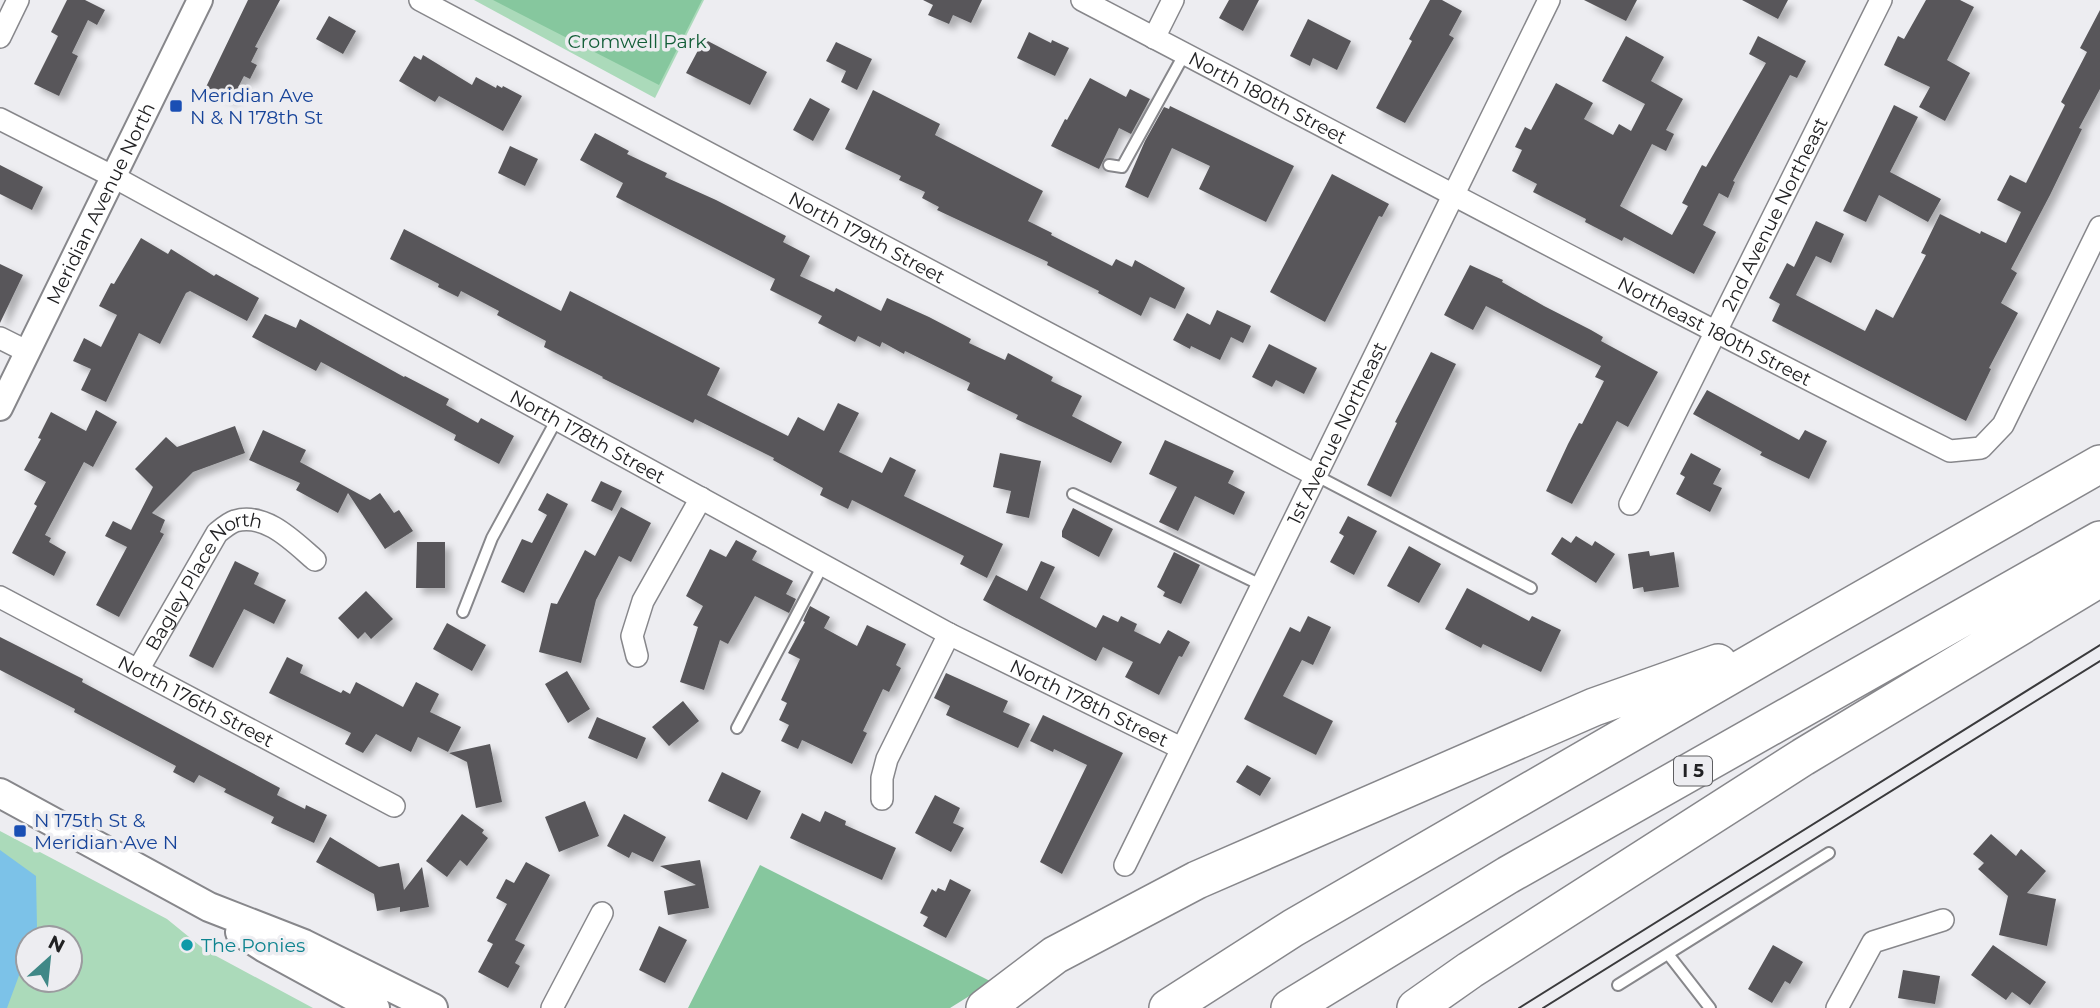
<svg xmlns="http://www.w3.org/2000/svg" width="2100" height="1008" viewBox="0 0 2100 1008" font-family="Montserrat,sans-serif">
<defs>
<filter id="shadow"><feDropShadow dx="6" dy="6" stdDeviation="3.5" flood-color="#0004"/></filter>
</defs>
<rect width="100%" height="100%" fill="#ededf1"/>
<path fill="#abdaba" fill-rule="evenodd" d="M474,0H704L655,98Z
M0,831L167,919L205,950L313,1008H0ZM28,938H70V980H28Z"/>
<path fill="#86c79e" d="M493,0H702L659,85Z
M760,865L992,982L950,1008H688Z"/>
<path fill="#7cc2e8" d="M0,850L36,876L37,927L33,938H28V951L7,1008H0Z"/>
<path fill="#58575a" filter="url(#shadow)" d="M67,0H85L105,10L97,25L88,20L72,53L78,56L59,96L34,84L58,36L51,32Z
M248,0H280L255,47L258,48L251,62L257,65L250,79L244,76L232,99L206,87Z
M923,0H982L971,23L953,15L949,24L928,15L933,5Z
M1229,0H1259L1243,31L1219,18Z
M1430,0H1442L1462,11L1449,35L1454,38L1405,123L1376,108L1412,41L1409,39Z
M1584,0H1637L1626,21Z
M1742,0H1788L1778,19Z
M1926,0H1960L1974,7L1947,60L1970,73L1945,121L1919,107L1930,87L1884,65L1898,36L1904,39Z
M2100,10V89L2079,128L2082,129L2050,195L2011,269L2017,273L2001,303L2018,313L1989,368L1991,369L1966,421L1772,321L1780,304L1769,298L1787,263L1794,267L1816,221L1844,234L1831,263L1816,256L1796,295L1865,331L1876,309L1893,318L1926,255L1921,253L1940,214L1980,234L1981,231L2006,243L2021,212L1997,200L2010,175L2026,183L2065,105L2061,102L2087,52L2080,48Z
M329,16L356,31L343,54L316,39Z
M1308,19L1351,41L1337,70L1313,58L1310,66L1290,56Z
M1029,32L1051,43L1052,40L1069,48L1055,76L1017,58Z
M1626,36L1664,57L1651,81L1683,99L1666,130L1674,134L1666,151L1652,144L1620,206L1672,235L1688,206L1682,203L1702,165L1706,167L1766,63L1749,54L1758,36L1806,61L1797,78L1790,75L1733,181L1735,182L1728,198L1719,193L1703,225L1716,232L1694,274L1624,237L1622,241L1585,222L1586,219L1533,192L1537,184L1512,171L1522,150L1515,147L1525,127L1531,130L1556,83L1593,103L1584,119L1613,135L1619,124L1631,131L1645,104L1602,81Z
M704,39L767,72L750,105L686,73Z
M836,42L872,59L857,90L841,82L846,71L826,61Z
M423,55L472,85L476,77L496,88L497,85L502,88L503,86L522,96L503,131L439,96L435,102L399,81L414,56L421,60Z
M1090,78L1126,97L1130,89L1150,99L1131,134L1119,128L1099,169L1051,146L1065,119L1067,120Z
M873,90L940,124L935,135L1043,191L1028,221L1052,233L1051,235L1112,266L1116,259L1132,267L1135,260L1185,288L1175,309L1150,297L1141,316L1098,293L1099,291L1047,265L1048,262L937,210L939,207L922,198L925,192L899,180L901,176L845,149Z
M810,98L830,109L813,141L793,130Z
M1894,105L1918,117L1890,172L1941,199L1928,222L1879,195L1866,222L1843,211Z
M1170,106L1294,166L1266,222L1199,189L1210,166L1172,148L1148,198L1125,187L1145,141L1164,107L1169,109Z
M595,133L629,151L627,154L667,173L665,177L716,200L786,236L783,242L810,256L800,276L834,292L836,288L881,311L887,298L929,317L971,339L969,343L1005,360L1008,353L1053,377L1051,381L1082,396L1072,416L1122,442L1111,463L1016,419L1018,415L967,390L970,383L905,351L904,354L882,342L880,347L858,336L855,342L818,323L822,316L770,290L775,279L616,197L623,183L580,160Z
M510,146L538,159L525,186L498,173Z
M0,165L43,187L32,210L0,194Z
M1332,174L1389,204L1382,217L1379,216L1325,322L1270,292Z
M404,229L561,311L570,291L720,368L707,395L788,436L798,417L824,431L838,403L859,413L839,452L882,473L890,457L916,470L904,496L1003,544L987,578L960,564L964,556L852,500L848,509L820,495L823,488L773,460L774,458L695,419L693,423L602,378L603,377L544,347L546,341L497,315L499,311L461,291L458,297L438,287L439,284L390,259Z
M141,238L168,254L171,249L214,276L216,274L259,298L247,321L190,291L186,293L160,344L139,333L106,402L81,390L91,369L73,361L84,338L101,347L117,315L99,306L111,283L114,284Z
M0,264L23,275L0,323Z
M1470,265L1503,280L1502,282L1544,306L1591,330L1603,337L1601,341L1658,372L1628,427L1617,421L1572,504L1546,491L1568,444L1579,423L1582,424L1604,381L1595,377L1601,366L1486,306L1473,330L1444,315Z
M1217,310L1251,326L1243,343L1231,337L1220,360L1191,346L1190,349L1173,340L1187,313L1210,325Z
M265,314L296,328L300,319L404,377L405,376L449,399L446,405L478,423L481,418L514,436L499,464L454,440L456,435L321,362L316,371L252,337Z
M1269,344L1317,368L1304,394L1276,380L1272,387L1252,377Z
M1431,352L1456,364L1391,497L1367,485L1397,423L1395,422Z
M1707,390L1799,440L1805,430L1827,441L1809,479L1760,455L1762,452L1693,414Z
M96,410L117,422L93,467L84,462L45,535L51,538L49,542L66,552L54,576L12,553L37,506L34,504L46,482L24,470L41,439L38,438L51,412L86,431Z
M235,426L245,453L193,472L152,513L165,520L160,532L164,534L119,617L96,605L127,547L105,536L113,521L131,530L153,487L135,469L166,437L177,447Z
M263,430L306,450L300,462L370,500L380,493L394,513L399,510L413,531L385,549L348,493L338,513L296,490L300,483L249,460Z
M1165,440L1234,471L1228,483L1245,492L1234,515L1195,496L1178,531L1159,522L1177,487L1149,474Z
M1000,453L1041,461L1029,518L1006,513L1011,491L993,487Z
M1691,453L1721,469L1713,484L1722,488L1710,512L1676,494L1685,477L1680,474Z
M601,481L622,491L612,511L591,501Z
M547,493L568,504L524,593L501,582L522,539L532,543L547,515L538,510Z
M621,507L651,523L631,562L619,556L596,600L581,663L539,652L551,603L557,604L585,550L595,556Z
M1073,508L1113,529L1099,557L1062,537V531Z
M1348,516L1377,531L1354,575L1330,562L1344,536L1339,533Z
M1576,536L1592,546L1595,541L1615,554L1596,583L1551,554L1562,537L1571,543Z
M736,540L757,551L752,560L793,581L786,594L796,599L789,613L755,596L728,644L720,640L704,690L680,682L698,627L693,625L703,606L686,596L710,549L726,557Z
M417,542H445V588H416Z
M1409,546L1441,564L1419,603L1387,586Z
M1649,551L1650,556L1674,552L1679,587L1644,592L1643,587L1633,589L1628,554Z
M1174,552L1200,565L1181,604L1163,596L1165,592L1157,587Z
M235,561L259,573L254,584L286,600L274,624L244,609L213,668L189,656Z
M1041,561L1055,567L1040,598L1096,628L1103,615L1118,622L1121,616L1137,624L1134,631L1160,644L1168,630L1190,642L1182,657L1179,656L1159,695L1125,677L1133,662L1103,647L1096,661L983,600L996,575L1027,591Z
M1467,588L1529,621L1532,616L1561,630L1541,672L1483,644L1481,648L1445,629Z
M366,591L393,619L371,639L365,632L358,639L338,618Z
M810,606L830,617L824,628L857,646L867,625L906,644L896,665L901,668L889,692L883,689L863,731L867,733L852,764L802,740L798,749L781,741L789,725L779,720L787,703L781,700L800,659L788,653L805,622L803,621Z
M1308,616L1331,627L1313,665L1302,660L1283,696L1333,721L1316,755L1244,719L1290,627L1300,632Z
M447,623L486,645L472,671L433,649Z
M0,637L83,679L82,682L280,788L277,795L305,809L306,805L327,815L314,843L271,823L274,817L224,792L226,789L199,775L194,783L173,772L176,766L74,712L75,709L0,670Z
M287,657L303,665L300,673L341,693L343,690L350,694L356,682L403,707L416,682L439,694L430,712L461,727L448,752L418,737L411,752L376,734L363,753L345,744L351,733L269,693Z
M567,671L590,709L568,723L545,684Z
M946,673L1008,701L1003,712L1030,724L1018,748L946,715L950,706L934,698Z
M683,701L699,721L669,746L652,727Z
M1043,715L1123,753L1062,874L1040,862L1087,765L1054,749L1053,752L1030,741Z
M597,717L646,738L637,759L588,738Z
M490,744L502,802L476,808L467,762L449,753Z
M1247,765L1271,778L1260,796L1236,782Z
M722,772L761,791L747,820L708,801Z
M935,795L960,808L953,823L964,828L951,852L915,833Z
M585,801L599,836L559,852L545,817Z
M825,811L846,821L845,825L896,848L882,880L790,838L802,813L820,822Z
M462,814L484,830L482,833L488,838L467,866L460,860L447,877L426,861Z
M624,814L666,837L653,862L632,852L629,858L607,846Z
M1991,834L2016,856L2021,849L2046,871L2027,893L2056,899L2047,946L1999,935L2008,896L1978,869L1984,863L1973,854Z
M330,837L379,867L399,863L404,890L422,867L429,907L400,912V907L377,911L374,894L316,862Z
M700,860L709,908L668,915L664,891L696,885L660,866Z
M526,862L550,875L515,940L525,945L515,963L520,966L508,988L478,972L493,944L487,941L507,904L496,898L506,879L514,883Z
M950,879L971,890L946,938L923,926L928,917L920,913L932,889L936,892L938,888L945,891Z
M659,926L687,940L665,983L639,970Z
M1773,945L1803,962L1790,984L1785,981L1772,1003L1748,989Z
M1993,945L2046,982L2030,1005L2012,992L2006,1000L1971,975Z
M1903,970L1940,976L1935,1004L1898,998Z"/>
<g fill="none" stroke-linecap="round" stroke-linejoin="round">
<g stroke="#87878b" stroke-width="14">
<path id="service" d="M1109,165L1122,167L1185,53
M1315,475L1531,588
M1073,494L1261,585
M463,612L492,538L557,419
M737,728L823,565
M1668,954L1710,1008
M1618,985L1829,853"/>
</g>
<g stroke="#87878b" stroke-width="24">
<g id="minor">
<path id="s1" d="M420,0L1315,475"/>
<path id="s2" d="M1082,0C1371,151 1659,305 1950,451L1981,448L2003,425L2100,227"/>
<path d="M0,37L18,0"/>
<path d="M1154,38L1173,0"/>
<path id="s3" d="M0,119L114,177L949,634L1181,748"/>
<path d="M0,338L28,352"/>
<path id="s4" d="M1630,504L1881,0"/>
<path id="s5" d="M0,597L394,806"/>
<path d="M637,656L632,636L643,601L701,498"/>
<path id="s6" d="M138,670L217,533C222,529 229,523 235,521C266,512 294,542 315,560"/>
<path d="M882,799V778L887,759L949,634"/>
<path id="s7" d="M1125,865L1549,0"/>
<path d="M552,1008L602,913"/>
<path d="M1837,1008L1873,942L1943,920"/>
</g>
</g>
<g stroke="#87878b" stroke-width="28">
<g id="tertiary">
<path id="s8" d="M0,408L200,0"/>
</g>
</g>
<g stroke="#87878b" stroke-width="32">
<path id="secondary" d="M0,793L209,907L304,944L433,1008
M240,932L265,948L375,1008"/>
</g>
<g stroke="#87878b" stroke-width="40">
<path id="motorway" d="M985,1008L1055,955L1197,880L1594,707L1718,663
M1168,1008L1293,928L1802,634L2100,464
M1290,1008L1508,875L2100,540
M1416,1008L1470,970L1803,757L2100,578"/>
</g>
<use href="#service" stroke="#fff" stroke-width="10"/>
<use href="#minor" stroke="#fff" stroke-width="21"/>
<use href="#tertiary" stroke="#fff" stroke-width="24"/>
<use href="#secondary" stroke="#fff" stroke-width="28"/>
<use href="#motorway" stroke="#fff" stroke-width="37"/>
<path stroke="#3a3a3c" stroke-width="2" d="M1519,1008L2100,645
M1543,1008L2100,661"/>
</g>
<g fill="#1a4fb4" stroke="#ededf1" stroke-width="2.5">
<rect x="169" y="99" width="14" height="14" rx="3.5"/>
<rect x="13" y="824" width="14" height="14" rx="3.5"/>
</g>
<circle fill="#0f9aa8" stroke="#ededf1" stroke-width="2.5" cx="187" cy="945" r="7"/>
<g text-anchor="middle" stroke-width="7" stroke-linejoin="round" paint-order="stroke">
<rect fill="#ededf1" stroke="#5e5e61" stroke-width="2" x="1674" y="756.5" width="38" height="29" rx="5"/>
<g font-size="18" font-weight="bold" fill="#212123">
<text x="1693" y="777">I 5</text>
</g>
<g font-size="19" fill="#135e38" stroke="#ededf1">
<text x="637" y="48">Cromwell Park</text>
</g>
<g font-size="19" fill="#164399" stroke="#ededf1" text-anchor="start">
<text x="190" y="102">Meridian Ave<tspan x="190" dy="22">N &amp; N 178th St</tspan></text>
<text x="34" y="827">N 175th St &amp;<tspan x="34" dy="22">Meridian Ave N</tspan></text>
</g>
<g font-size="19" fill="#212123" stroke="#ededf1">
<text dy="7" stroke="none"><textPath href="#s2" startOffset="210">North 180th Street</textPath></text>
<text dy="7" stroke="none"><textPath href="#s8" startOffset="228">Meridian Avenue North</textPath></text>
<text dy="7" stroke="none"><textPath href="#s4" startOffset="324">2nd Avenue Northeast</textPath></text>
<text dy="7" stroke="none"><textPath href="#s1" startOffset="506">North 179th Street</textPath></text>
<text dy="7" stroke="none"><textPath href="#s2" startOffset="714">Northeast 180th Street</textPath></text>
<text dy="7" stroke="none"><textPath href="#s7" startOffset="481">1st Avenue Northeast</textPath></text>
<text dy="7" stroke="none"><textPath href="#s3" startOffset="668">North 178th Street</textPath></text>
<text dy="7" stroke="none"><textPath href="#s6" startOffset="116">Bagley Place North</textPath></text>
<text dy="7" stroke="none"><textPath href="#s5" startOffset="222">North 176th Street</textPath></text>
<text dy="7" stroke="none"><textPath href="#s3" startOffset="1236">North 178th Street</textPath></text>
</g>
<g font-size="19" fill="#0d838f" stroke="#ededf1" text-anchor="start">
<text x="201" y="952">The Ponies</text>
</g>
</g>
<g transform="translate(49 959) rotate(27)"><circle r="33" fill="#ededf1" stroke="#9b9b9f" stroke-width="2"/>
<path d="M0-5L12 26L0 18L-12 26Z" fill="#408887"/>
<text y="-10" font-size="19" font-weight="bold" text-anchor="middle" fill="#212123">N</text>
</g>
</svg>
